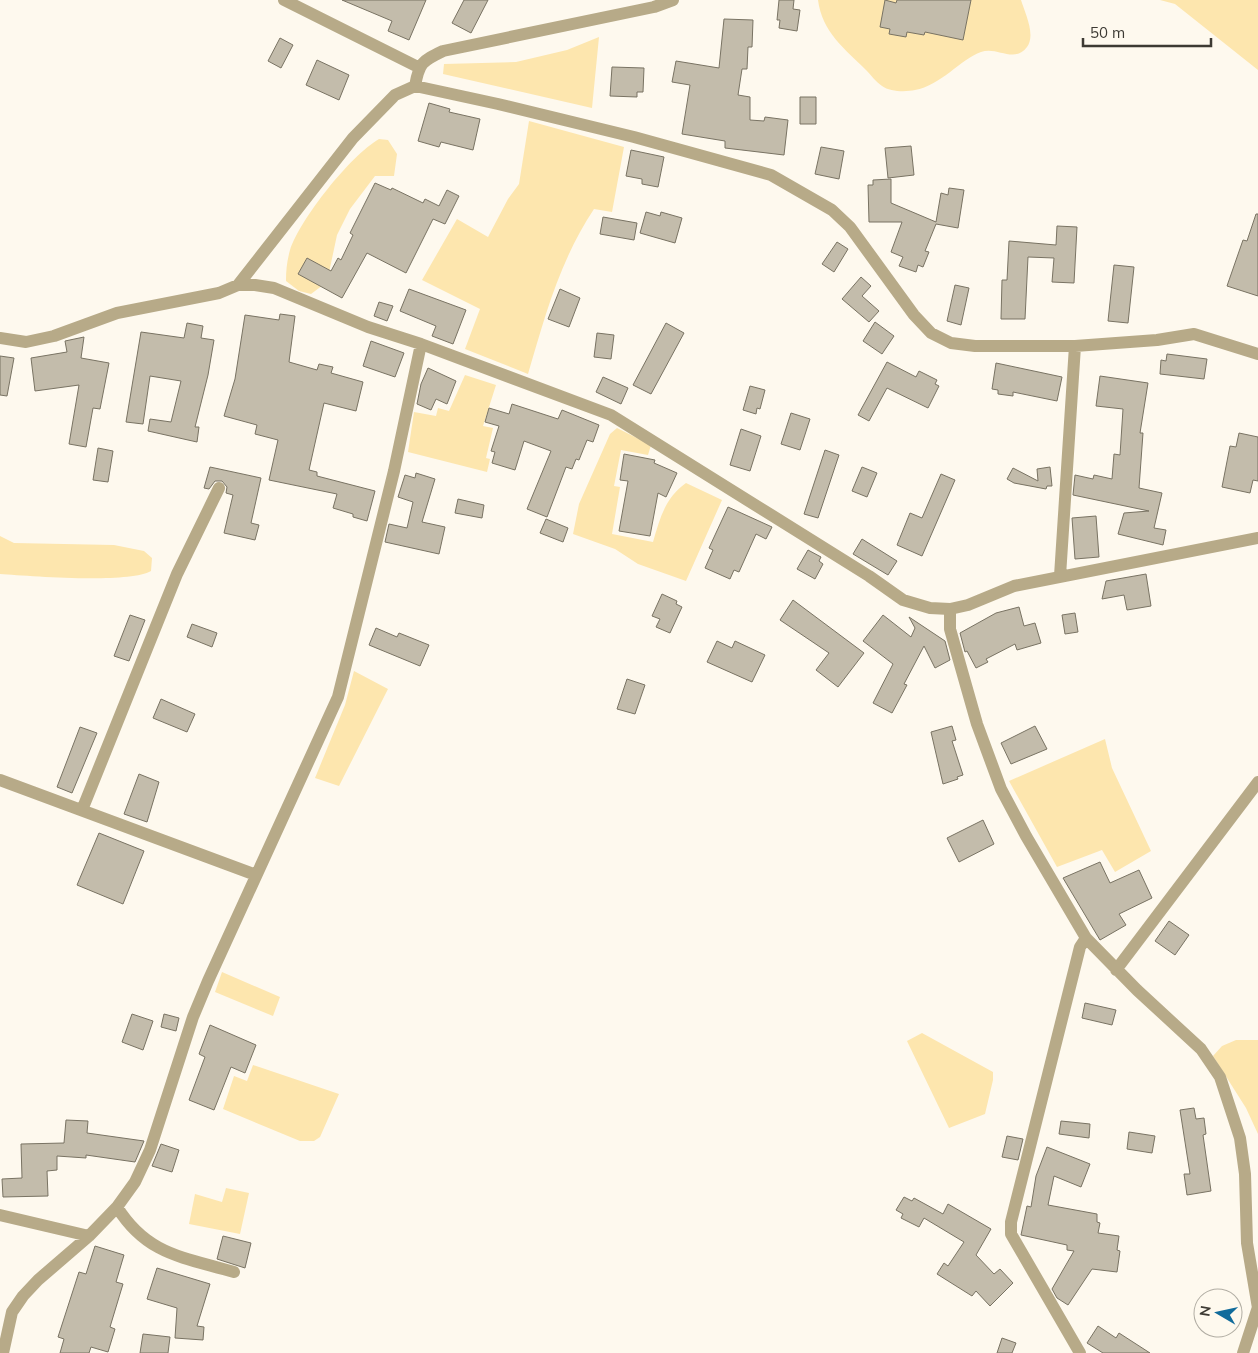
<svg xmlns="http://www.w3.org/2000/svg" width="1258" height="1353" viewBox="0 0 1258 1353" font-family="Mulish,sans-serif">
<rect width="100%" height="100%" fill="#fef9ee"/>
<path fill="#fde6ae" d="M818,0H1021C1025,13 1036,35 1027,47C1014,64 997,46 981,52C961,59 940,86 915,90C906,92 890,92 882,86C876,82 871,75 866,70C845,49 822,32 818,0Z
M1160,0H1258V70L1175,4Z
M599,37L592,108L443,74L444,64L516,62L567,50Z
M529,121L624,147L612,212L594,209C560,260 545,316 528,374L465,349L480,309L422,280L457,219L488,237L508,199L519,184Z
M379,139L388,140L397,154L394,176H375L350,209L337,235L327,282L311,294L299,291L286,281C286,270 287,261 290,250C301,218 350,156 379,139Z
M465,375L496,385L483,426L493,428L486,458L490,459L487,472L408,452L414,412L436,416L438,408L449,411Z
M617,428L651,445L648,455L621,450L614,486L620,487L612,534L653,542C660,518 665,498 686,483L722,500L686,581L638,564L615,549L573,534L579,504L610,434Z
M0,536L14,543L114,545L144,551L152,558L151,571C128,584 30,576 0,574Z
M354,671L388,689L339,786L315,778L345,705Z
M1105,739L1112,768L1151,851L1115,872L1102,850L1057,867L1009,781Z
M222,972L280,997L273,1016L215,992Z
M922,1033L993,1072V1080L985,1114L949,1128L907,1041Z
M1236,1040H1258V1134L1246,1108L1213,1056L1222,1046Z
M253,1065L339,1094L320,1137L314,1141H300L223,1109L234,1076L247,1081Z
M226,1188L249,1193L240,1234L189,1224L195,1194L222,1202Z"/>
<path fill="#c3bcab" stroke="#797363" d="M342,0H426L409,40L388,31L392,21Z
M464,0H488L471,33L452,23Z
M779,0H794L793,9L800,10L797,31L779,28L780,20H777Z
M885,0L896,3L897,0H971L963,40L925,32L924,35L907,32L906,37L889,34L890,29L880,27Z
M724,19L753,20L752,47H748L747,69H742L738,95L750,97V120L764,121L765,117L788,120L784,155L725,148V141L682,134L690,85L672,82L676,61L719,68Z
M280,38L293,45L281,68L268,61Z
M317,60L349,75L339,100L306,85Z
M612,67L644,68L643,92H637V97L610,96Z
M800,97H816V124H800Z
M429,103L450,109L449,112L480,119L473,150L441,142L439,147L418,141Z
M911,146L914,175L888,178L885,148Z
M821,147L844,151L839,179L815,174Z
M631,150L664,157L658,187L642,184V179L626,176Z
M891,179V203L936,222L941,193L948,195L949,188L964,190L958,228L936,224L925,251L929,252L923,267L918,265L916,272L899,266L903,257L891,252L902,222H869L868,185H873V180Z
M375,183L391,190L392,188L423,203L425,199L439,206L447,190L459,196L445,224L433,219L406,273L367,253L342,298L298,274L307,258L331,271L338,258L341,260L353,235L350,233Z
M646,212L660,216L661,212L682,218L675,243L640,233Z
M1256,214H1258V296L1227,286L1243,240L1247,241Z
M603,217L637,223L634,240L600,234Z
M1057,226L1077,227L1074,283L1052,282L1054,258L1028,257L1025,319H1001L1002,280H1007L1009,241L1056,245Z
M837,242L848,249L834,272L822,264Z
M1114,265L1134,267L1128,323L1108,321Z
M861,277L871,286L862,296L879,311L869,322L842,299Z
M955,285L969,288L961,325L947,321Z
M409,289L466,310L453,344L432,336L436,326L400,311Z
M560,289L580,298L569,327L548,319Z
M379,302L393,306L387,321L374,316Z
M280,314L295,316L289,362L317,370L319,364L333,367L331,373L363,382L356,411L324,403L309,470L317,472V476L375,491L367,521L353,517V514L333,508L337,494L269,480L278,440L255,434L257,425L224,416L235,379L245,315L279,320Z
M875,322L894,336L882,354L863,341Z
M187,323L203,326L201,338L214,340L208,375L195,427H199L197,442L148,431L150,419L171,422L181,381L150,376L143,424L126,422L141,332L184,338Z
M666,323L684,333L651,394L633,385Z
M597,333L614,335L611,359L594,357Z
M84,337L81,358L109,363L100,409L93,408L86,447L69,444L79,385L35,391L31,358L67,352L65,341Z
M371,341L404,353L395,377L363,366Z
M1167,354L1207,359L1204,379L1160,374L1161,360L1166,361Z
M0,356L14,358L7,396L0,395Z
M887,362L916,377L919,371L937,380L935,384L939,386L928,408L887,388L869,421L858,415Z
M996,363L1062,377L1057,401L1013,392V396L998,394V390L992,389Z
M428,368L456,381L447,404L436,399L431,410L417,404L421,384Z
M1100,376L1148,383L1140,433H1143L1139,488L1162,493L1154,528L1166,530L1163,545L1118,534L1124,513L1149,511L1073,495L1075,475L1093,479L1094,475L1112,479L1114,454L1120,455L1123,409L1096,406Z
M603,377L628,388L621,404L596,392Z
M750,386L765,390L760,409L757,408L756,414L743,410Z
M512,404L558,419L562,410L599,425L593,442L587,440L579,460L576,459L572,469L566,467L547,517L527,509L551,451L524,441L515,470L492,463L495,452L491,451L499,426L485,422L489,408L509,414Z
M791,413L810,419L800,450L781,444Z
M741,429L761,436L750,471L730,465Z
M1239,433L1258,437V481L1253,480L1250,493L1222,487L1230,446L1236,447Z
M98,448L113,451L108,482L93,480Z
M825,450L839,455L818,518L804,514Z
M624,454L655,460L654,463L677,473L666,497L658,493L650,536L619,531L628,481L620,480Z
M210,467L261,478L251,523L259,525L255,540L224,533L233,495L226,493L227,487L222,481H215L209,489L204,488Z
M862,467L877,473L867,497L852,491Z
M1050,467L1052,486H1047L1046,489L1014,483L1007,479L1013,468L1038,481L1037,469Z
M416,473L435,479L422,522L445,527L439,554L385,542L389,524L407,528L413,502L398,497L405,475L415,478Z
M941,474L955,480L922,556L897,545L910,513L922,518Z
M458,499L484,505L482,518L455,513Z
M728,507L772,527L766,539L756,534L739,572L734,570L730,579L705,568L713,550L709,548Z
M1096,516L1099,557L1075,559L1072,518Z
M546,519L568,528L563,542L540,533Z
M862,539L897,561L888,575L853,554Z
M808,550L821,557L819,561L823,564L815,579L797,569Z
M1146,574L1151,606L1127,610L1124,595L1102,599L1106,581Z
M662,594L677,601L676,604L682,607L670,633L656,627L660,619L652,616Z
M793,600L864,653L838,687L816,670L829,653L780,620Z
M1019,607L1024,626L1035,623L1041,643L1017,650L1015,644L986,659L988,662L976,668L967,651L965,652L960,633L996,613Z
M1075,613L1078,632L1065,634L1062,615Z
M130,615L145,620L129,661L114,656Z
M883,615L911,637L915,628L909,617L945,641L950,660L935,668L924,646L904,684L907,685L892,713L873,703L893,664L863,641Z
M192,624L217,633L212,647L187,637Z
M376,628L397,637L399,633L429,645L420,666L369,645Z
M717,641L732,648L735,641L765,655L752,682L707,662Z
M627,679L645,685L635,714L617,709Z
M161,699L195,714L187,732L153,718Z
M952,726L956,740L952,741L963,775L957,777L958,779L943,784L931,732Z
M1035,726L1047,749L1011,764L1001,743Z
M80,727L97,733L72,793L57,787Z
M139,774L159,782L147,822L124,814Z
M983,820L994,844L959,862L947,838Z
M99,833L144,851L123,904L77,885Z
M1100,862L1110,883L1139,870L1152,898L1119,914L1126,925L1100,940L1063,878Z
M1169,921L1189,935L1175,955L1155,941Z
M1085,1003L1116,1010L1112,1025L1082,1018Z
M132,1014L153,1021L143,1050L122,1042Z
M164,1014L179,1018L176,1031L161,1027Z
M210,1025L256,1045L245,1073L231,1067L214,1110L189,1100L205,1057L199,1054Z
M1194,1108L1196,1119L1204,1118L1206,1134L1203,1135L1211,1191L1187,1195L1184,1174H1190L1180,1110Z
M66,1120L88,1121L87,1133L144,1141L135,1162L86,1155V1158L57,1156V1170L47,1171L48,1196L3,1197L2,1179L22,1178L21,1144L64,1143Z
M1061,1121L1090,1124L1089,1138L1059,1134Z
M1129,1132L1155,1136L1152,1153L1127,1149Z
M1007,1136L1023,1139L1018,1160L1002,1157Z
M161,1144L179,1150L172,1172L152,1166Z
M1047,1147L1090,1164L1081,1187L1054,1176L1048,1205L1097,1214V1222L1100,1223L1098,1233L1119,1236L1117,1250L1120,1251L1117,1272L1092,1269L1068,1305L1057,1298L1052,1289L1074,1251L1067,1250V1245L1021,1235L1027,1206L1031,1207L1036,1176Z
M904,1197L912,1201L914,1198L943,1214L948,1204L991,1229L976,1255L994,1274L1000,1269L1013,1283L990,1306L976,1291L972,1296L937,1274L944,1263L948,1266L964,1242L924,1218L919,1227L901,1218L903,1214L896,1210Z
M223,1236L251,1243L245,1268L217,1259Z
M95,1246L124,1255L116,1282L123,1284L110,1327L115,1329L108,1352L91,1347L89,1353H60L64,1339L58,1337L79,1272L86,1274Z
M157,1268L210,1284L197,1326L204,1327L203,1340L175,1338L177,1308L147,1299Z
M1098,1326L1116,1338L1119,1333L1150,1353H1103L1087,1343Z
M143,1334L170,1337L168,1353H140Z
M1002,1338L1016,1343L1012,1353H997Z"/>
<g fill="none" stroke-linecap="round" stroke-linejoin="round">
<path stroke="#b7aa88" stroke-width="12" d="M284,0L418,67
M415,86C419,63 422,61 443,51L654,7L673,0
M238,285L353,138L395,95L415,86L498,104L634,137L771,175L832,210L850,227L914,315L931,333L951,343L975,346H1075L1157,340L1194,334L1258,354
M0,338L26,342L54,336L117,313L219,293L238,285H255L274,288L368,327L421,344L611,415L869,576L903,600L930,608L950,609L968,605L1014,586L1258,538
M1060,576L1075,346
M950,609V629L977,724L1001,789L1026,836L1086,938L1137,990L1201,1049L1220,1077L1240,1138L1245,1174L1247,1243L1258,1308
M0,780L256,875
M82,810L177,574L219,488
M1116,970L1258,782
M117,1207C147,1255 183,1257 234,1272
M0,1215L89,1236
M3,1353L12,1312L23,1296L38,1280L89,1236L117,1207L135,1182L150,1150L193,1017L208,981L338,697L394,471L421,344
M1080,1353L1011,1234V1222L1080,947L1086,938
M1243,1353L1258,1307"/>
</g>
<g transform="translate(1218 1313) rotate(279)"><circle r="24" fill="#fef9ee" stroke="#b1ada3"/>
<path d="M0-4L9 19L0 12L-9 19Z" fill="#106b9b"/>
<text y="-8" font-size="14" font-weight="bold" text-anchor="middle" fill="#3d3a33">N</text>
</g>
<path d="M1083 38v8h128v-8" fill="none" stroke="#3d3a33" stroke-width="2.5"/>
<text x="1090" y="38" font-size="15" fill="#3d3a33" stroke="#fef9ee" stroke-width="4" paint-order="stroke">50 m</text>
</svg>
